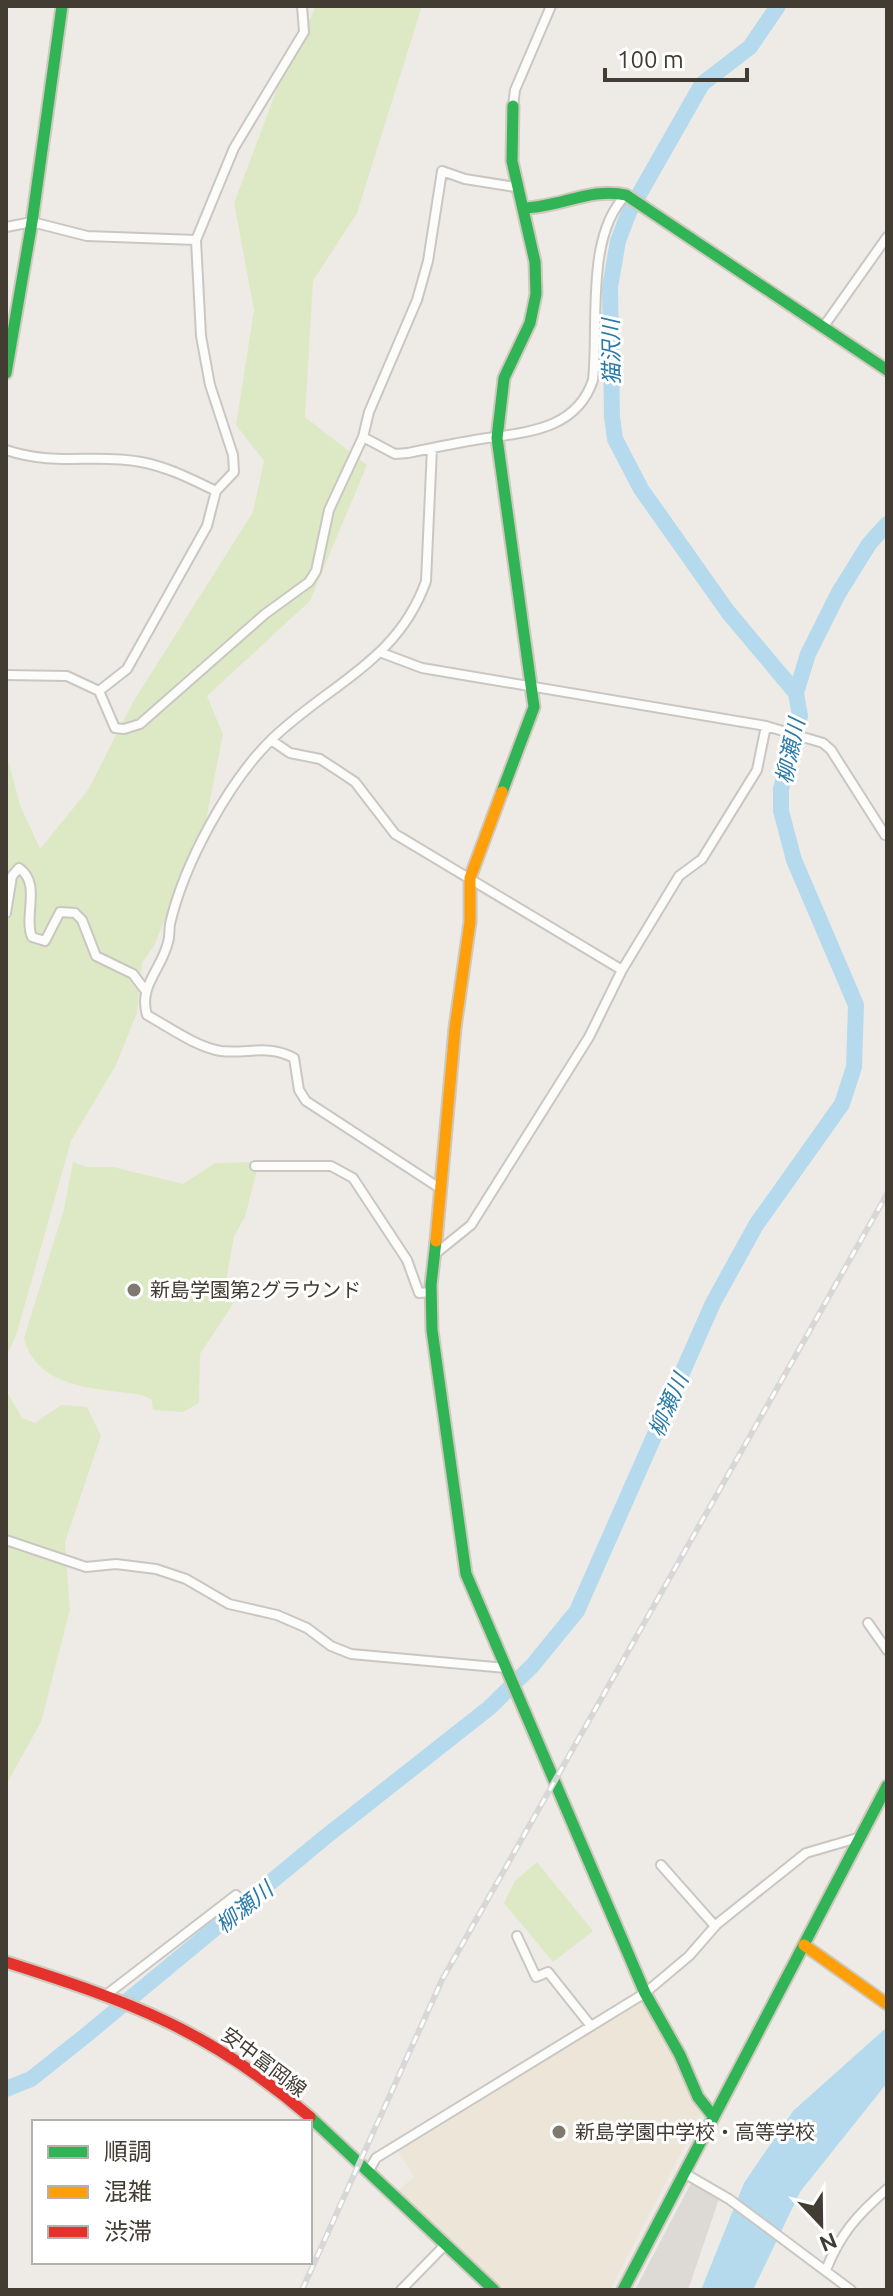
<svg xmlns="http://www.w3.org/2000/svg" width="893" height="2296" viewBox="0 0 893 2296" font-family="Ubuntu,'Noto Sans JP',sans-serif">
<rect width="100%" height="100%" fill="#eeebe6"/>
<path fill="#ede6d8" d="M640,2000L671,2045L701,2115L610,2290H504L397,2191L414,2177L397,2149Z"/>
<path fill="#dde9c5" d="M316,6H422L357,213L313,281L305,417L367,465L310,601L207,696L223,734L206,821L154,946L142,963L137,1013L116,1065L71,1141L16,1336L6,1357V752L20,805L40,849L88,790L133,702L253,512L264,461L236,425L254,310L234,203L280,81Z
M73,1162L87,1167H113L183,1184L215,1163L253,1162L257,1170L245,1217L234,1236L227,1276L233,1304L200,1354L199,1403L183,1412L153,1410L152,1400L142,1395C98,1388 37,1390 24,1338L64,1209Z
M6,1390L22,1418L35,1423L61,1405L87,1407L101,1436L65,1542L70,1610L41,1722L6,1785Z
M537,1862L593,1931L553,1962L504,1903L515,1881Z"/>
<path fill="#dddad6" d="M691,2183L719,2199L688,2290H635Z"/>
<path fill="#b5daee" d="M887,2027V2083L800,2192L753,2290H701L744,2183L793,2111Z"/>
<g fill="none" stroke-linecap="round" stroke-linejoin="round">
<path stroke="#b5daee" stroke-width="16" d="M778,6L750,47L702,84L629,212L618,241L610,287L612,417L615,439L641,489L728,612L796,693
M6,2089L31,2079L85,2036L324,1838L489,1708L532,1666L577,1611L713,1303L756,1225L842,1104L854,1067L856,1005L794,860L781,811V789L800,716L796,693L808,654L838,594L869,544L887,524"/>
<g stroke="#cac7c2" stroke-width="12">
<path id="street" d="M513,106L515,90L551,6
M6,227L32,222L87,236L196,240
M824,326L887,237
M363,437L395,454L408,453C432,448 456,443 481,439C525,432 576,431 593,380C599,325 585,236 626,195
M432,448L426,581C398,661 329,684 272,739C228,782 184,864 170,924C169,930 170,936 168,942C162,969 138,986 147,1015C169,1027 196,1047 221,1051C248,1054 268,1044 294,1058L299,1090L306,1101L441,1189
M6,450C57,467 93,453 141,462C168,467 191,479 216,491
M382,653L422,668L766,726L823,743L831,750L885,835
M6,675L67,676L99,691L115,728L124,729L140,724L265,614L309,582L316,571L329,510L363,437L369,412L417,300L428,261L442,171L465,179L515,187
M99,691L127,669L207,526L216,491L234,472L233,455L210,385L201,336L196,240L234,148L304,32L302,6
M271,740L290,753L320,759L340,772L355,782L395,834L622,970
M6,913L12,876L19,868C42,884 23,916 32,937L45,941L60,912L75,913L82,920L96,956L133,974L145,990
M255,1166H331L353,1178L407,1260L419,1293L431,1292
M435,1254L471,1225L589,1037L622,970L679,876L702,859L757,770L766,726
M6,1540L86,1567L116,1564L156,1569L186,1579L229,1604L277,1615L307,1628L331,1646L351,1654L506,1668
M868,1623L887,1650
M661,1865L715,1926
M517,1936L536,1977L548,1972L591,2026
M106,1995L236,1895
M368,2172L376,2158L645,1993L689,1956L717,1924L806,1853L861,1837
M684,2173L729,2199L851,2290
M826,2270C840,2234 858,2214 887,2189
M401,2290L445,2245"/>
</g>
<g stroke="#cec8bd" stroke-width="15">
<path id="fast" d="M525,208C560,207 592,187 626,195L887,370
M6,373L32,222L62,6
M502,792L534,707L497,438L504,378L530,323L536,294L535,262L512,161L513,106
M436,1241L431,1285L432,1330L466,1574L645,1993L680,2055L698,2097L713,2116
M310,2117L494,2290
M623,2290L887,1786"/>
</g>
<g stroke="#cec8bd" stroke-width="15">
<path id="slow" d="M436,1241L455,1028L470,922V878L502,792
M804,1945L887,2004"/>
</g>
<g stroke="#cec8bd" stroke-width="15">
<path id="jam" d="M6,1962C131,2002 209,2030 310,2117"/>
</g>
<use href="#street" stroke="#fcfcfb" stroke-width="8"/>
<use href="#fast" stroke="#30b455" stroke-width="11"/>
<use href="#slow" stroke="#ff9f0a" stroke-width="11"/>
<use href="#jam" stroke="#e5322d" stroke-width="11"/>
<g stroke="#d8d7d7" stroke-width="6">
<path id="rail" d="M302,2290L442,1980L887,1194"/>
</g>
<use href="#rail" stroke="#fff" stroke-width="3" stroke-dasharray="9" stroke-linecap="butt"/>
</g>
<g fill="#7f7972" stroke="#fff" stroke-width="3">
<circle cx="134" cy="1290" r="8"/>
<circle cx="559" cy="2132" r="8"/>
</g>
<g text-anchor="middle" stroke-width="6" stroke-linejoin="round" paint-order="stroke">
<g font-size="20" fill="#433c33" stroke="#fff" text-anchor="start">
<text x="150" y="1297">新島学園第2グラウンド</text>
<text x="575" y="2139">新島学園中学校・高等学校</text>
</g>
<g font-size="20" fill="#433c33" stroke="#fff">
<text transform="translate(264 2062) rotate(37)" y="7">安中富岡線</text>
</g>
<g font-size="22" font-style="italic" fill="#2a7aa9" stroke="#fff">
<text transform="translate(611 352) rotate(-91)" y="8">猫沢川</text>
<text transform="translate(790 751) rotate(-78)" y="8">柳瀬川</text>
<text transform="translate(668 1405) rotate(-66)" y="8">柳瀬川</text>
<text transform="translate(244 1907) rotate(-39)" y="8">柳瀬川</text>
</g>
</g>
<rect width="893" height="2296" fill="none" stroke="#433c33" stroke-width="16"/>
<rect x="32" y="2120" width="280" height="144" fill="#ffffff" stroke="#b4b1ad" stroke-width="2"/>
<rect x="48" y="2146" width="40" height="12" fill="#30b455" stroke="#b4b1ad" stroke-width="2"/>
<text x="104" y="2160" font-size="24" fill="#433c33">順調</text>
<rect x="48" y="2186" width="40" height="12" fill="#ff9f0a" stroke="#b4b1ad" stroke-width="2"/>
<text x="104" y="2200" font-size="24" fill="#433c33">混雑</text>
<rect x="48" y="2226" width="40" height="12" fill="#e5322d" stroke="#b4b1ad" stroke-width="2"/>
<text x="104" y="2240" font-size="24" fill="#433c33">渋滞</text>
<g transform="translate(821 2224) rotate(158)" stroke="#ffffff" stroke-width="6" paint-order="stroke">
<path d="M0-6L14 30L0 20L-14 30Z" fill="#433c33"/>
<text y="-12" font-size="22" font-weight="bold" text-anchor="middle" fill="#433c33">N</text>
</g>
<path d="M605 68v12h142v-12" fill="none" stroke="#433c33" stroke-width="4"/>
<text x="617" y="68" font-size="24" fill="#433c33" stroke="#ffffff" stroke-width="6" paint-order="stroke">100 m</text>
</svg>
